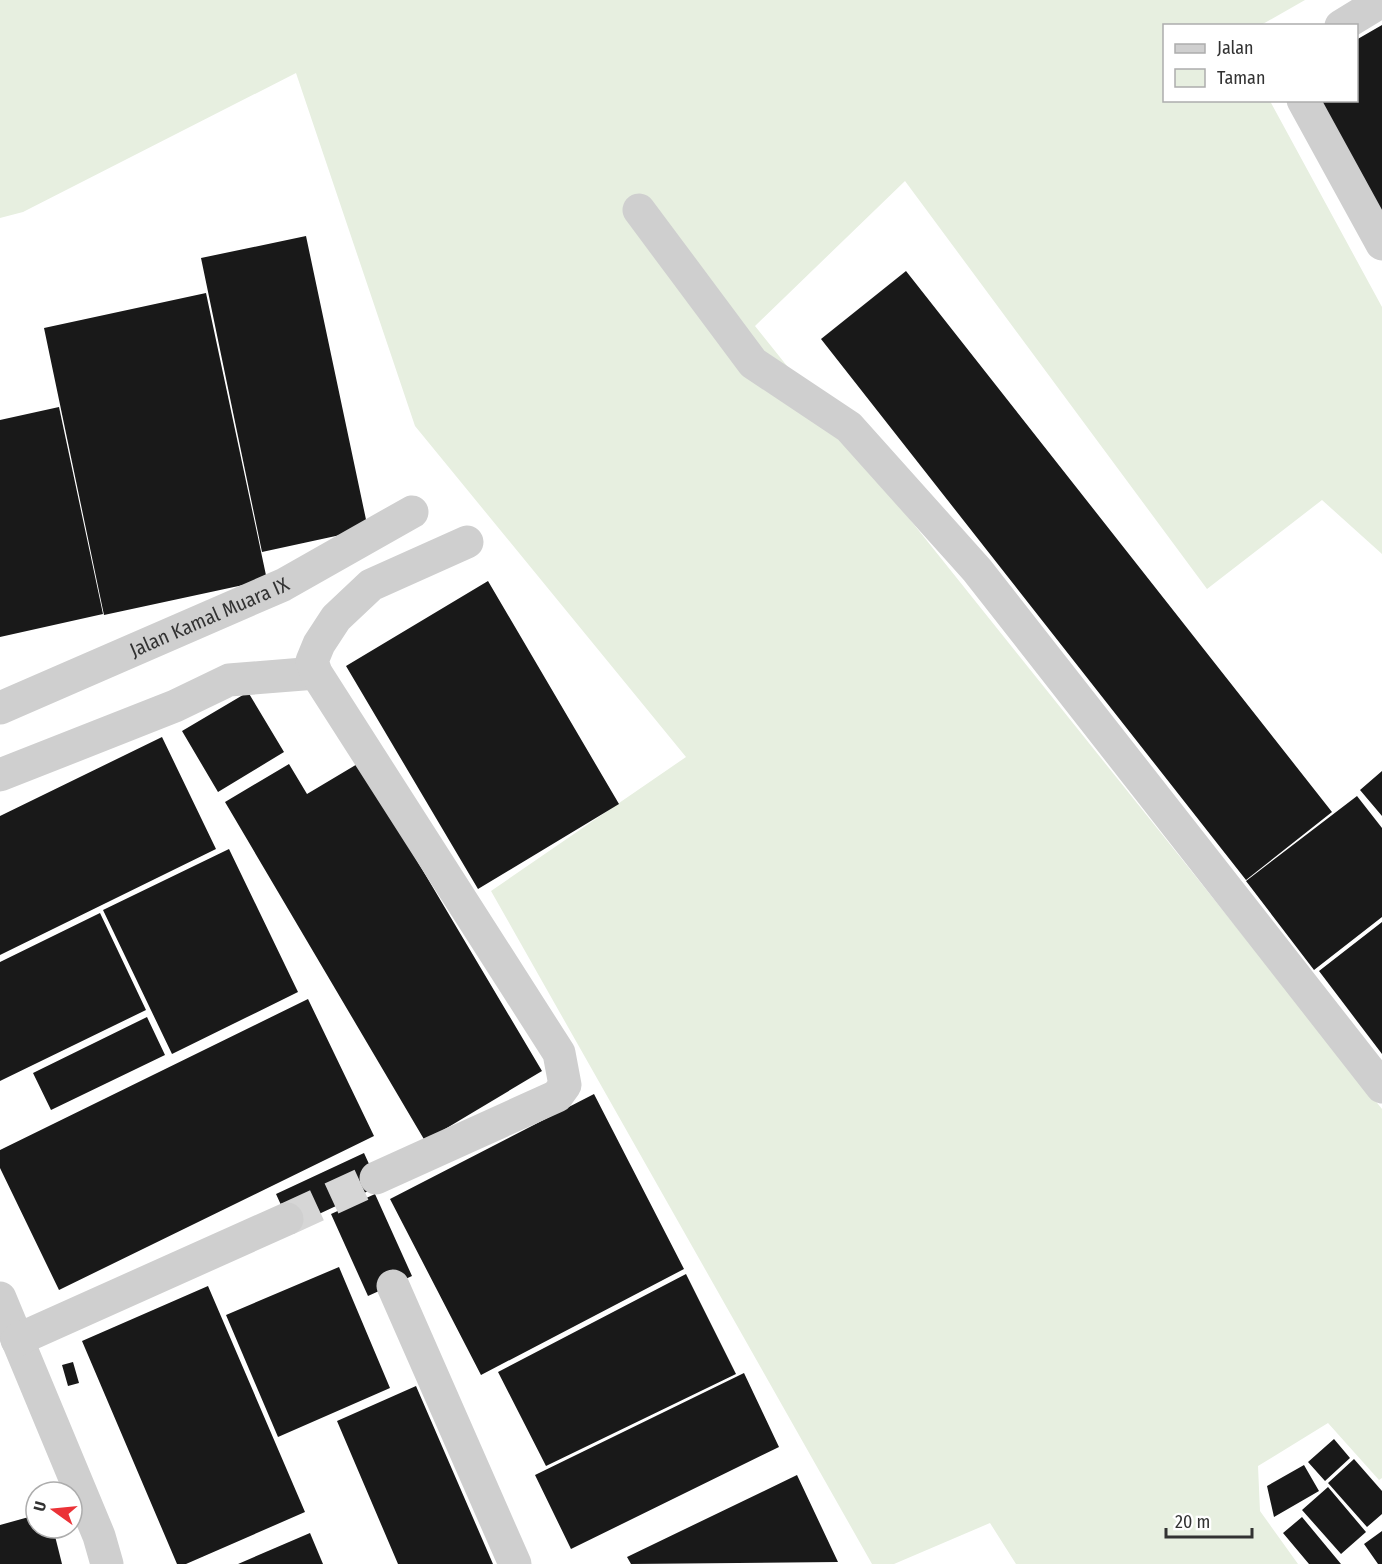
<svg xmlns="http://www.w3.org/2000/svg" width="1382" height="1564" viewBox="0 0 1382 1564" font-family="'Fira Sans Condensed',sans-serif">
<rect width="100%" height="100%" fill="#fff"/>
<path fill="#e7efe0" d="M0,0H1305L1261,25L1164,26V100L1270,101L1382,307V554L1322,500L1207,589L905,181L755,326L1382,1109V1478L1379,1480L1328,1423L1258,1466L1260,1511L1298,1564H1016L990,1523L894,1564H872L491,891L686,757L415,426L296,73L23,212L0,218Z"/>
<path fill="#191919" d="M1382,25V223L1311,100H1356V40Z
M306,236L368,529L262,552L201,258Z
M906,271L1332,812L1246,880L821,339Z
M206,293L267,580L104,615L44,328Z
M59,407L103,614L0,637V420Z
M488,581L619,804L478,889L346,666Z
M248,692L284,752L218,792L182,731Z
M162,737L216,849L0,955V816Z
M359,763L542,1071L425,1141L225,802L289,764L307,794Z
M1382,771V816L1360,790Z
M1357,796L1382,828V917L1314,970L1246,881Z
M229,849L298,992L172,1054L103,910Z
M100,913L146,1010L0,1081V962Z
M1382,922V1054L1319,971Z
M308,999L374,1136L59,1290L0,1168V1150Z
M147,1017L165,1055L51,1110L33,1073Z
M594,1094L684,1269L481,1375L390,1199Z
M364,1153L379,1186L291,1227L276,1194Z
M375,1194L412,1276L368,1296L331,1214Z
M339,1267L390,1388L278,1437L226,1315Z
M686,1274L736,1374L546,1466L498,1372Z
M208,1286L305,1512L186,1564H177L82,1341Z
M73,1362L79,1383L68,1386L62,1365Z
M744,1373L779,1447L571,1549L535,1475Z
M416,1386L493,1564H398L337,1421Z
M1334,1439L1350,1458L1325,1481L1308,1462Z
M1354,1459L1382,1491V1514L1367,1527L1328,1483Z
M1304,1465L1319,1491L1274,1517L1267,1486Z
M797,1475L838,1562L631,1564L627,1557Z
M1328,1487L1366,1532L1341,1554L1302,1510Z
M36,1515V1528H53L62,1564H0V1525Z
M1302,1517L1341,1564H1309L1283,1533Z
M1382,1531V1564H1378L1364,1544Z
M310,1533L323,1564H238Z"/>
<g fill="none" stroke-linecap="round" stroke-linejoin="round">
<path stroke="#d6d6d6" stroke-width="33" stroke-dasharray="33 16" stroke-linecap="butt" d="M287,1219L376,1178"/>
<g stroke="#cfcfcf" stroke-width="33">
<path d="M1341,26L1382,1"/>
<path d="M1303,100L1382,244"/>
<path d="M639,210L753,363L849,427L977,570L1382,1087"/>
<path id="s1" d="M0,708L283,585L412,512"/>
<path d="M0,775L175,706L229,680L316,673"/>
<path d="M376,1178L557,1096L565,1085L559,1053L316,673L312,661L319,644L336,618L371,585L467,542"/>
<path d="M393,1286L515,1564"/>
<path d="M0,1298L99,1536L107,1564"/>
<path d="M17,1340L287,1219"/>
</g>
</g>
<g text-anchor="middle" stroke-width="6" stroke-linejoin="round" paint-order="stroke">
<g font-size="20" fill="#323232" stroke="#fff">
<text dy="7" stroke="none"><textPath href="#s1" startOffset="228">Jalan Kamal Muara IX</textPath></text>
</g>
</g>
<rect x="1163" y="24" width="195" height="78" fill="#ffffff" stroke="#adadad" stroke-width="1.5"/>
<rect x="1175" y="44" width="30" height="9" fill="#cfcfcf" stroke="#adadad" stroke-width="1.5"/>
<text x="1217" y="54" font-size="18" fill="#323232">Jalan</text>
<rect x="1175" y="69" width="30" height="18" fill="#e7efe0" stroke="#adadad" stroke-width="1.5"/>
<text x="1217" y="84" font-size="18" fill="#323232">Taman</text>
<g transform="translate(54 1510) rotate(285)"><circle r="28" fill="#ffffff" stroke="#adadad" stroke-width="1.5"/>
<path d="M0-4.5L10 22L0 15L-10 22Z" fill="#eb3237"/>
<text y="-9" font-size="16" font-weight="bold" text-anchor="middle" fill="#323232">U</text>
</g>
<path d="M1166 1528v9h86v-9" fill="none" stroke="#323232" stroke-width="3"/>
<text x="1175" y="1528" font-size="18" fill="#323232" stroke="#ffffff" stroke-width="4.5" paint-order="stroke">20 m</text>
</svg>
